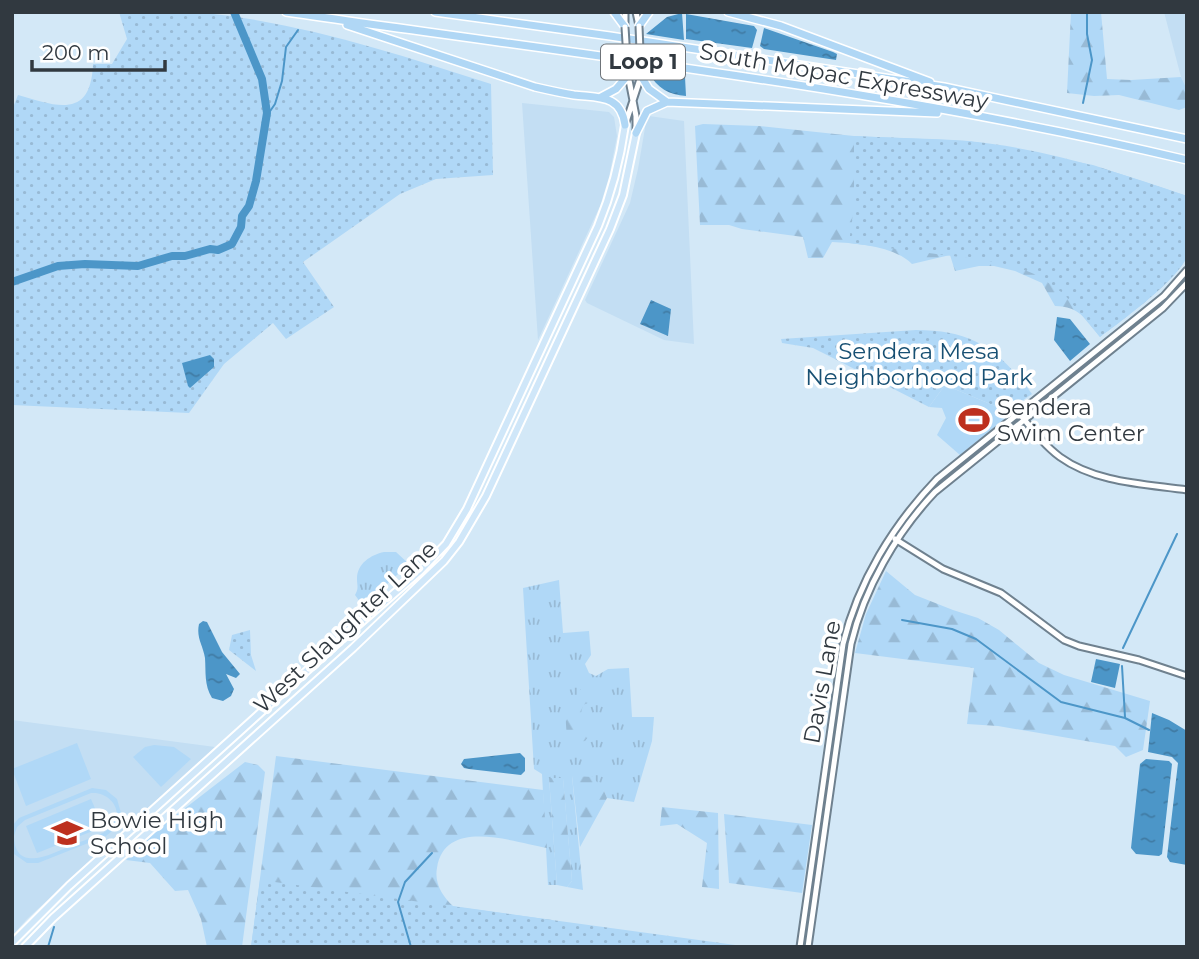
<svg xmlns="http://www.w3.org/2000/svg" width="1199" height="959" viewBox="0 0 1199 959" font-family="Montserrat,sans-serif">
<defs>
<pattern id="grass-tufts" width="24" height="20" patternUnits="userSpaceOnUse" patternTransform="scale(1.75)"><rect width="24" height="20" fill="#b0d8f7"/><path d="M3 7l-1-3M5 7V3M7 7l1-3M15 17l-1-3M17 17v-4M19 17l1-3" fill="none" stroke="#98bad5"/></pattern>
<pattern id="forest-firs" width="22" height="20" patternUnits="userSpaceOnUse" patternTransform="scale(1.75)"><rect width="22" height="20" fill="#b0d8f7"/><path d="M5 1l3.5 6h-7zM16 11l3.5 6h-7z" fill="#98bad5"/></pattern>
<pattern id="park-dots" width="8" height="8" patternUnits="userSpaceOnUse" patternTransform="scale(1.75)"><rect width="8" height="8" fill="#b0d8f7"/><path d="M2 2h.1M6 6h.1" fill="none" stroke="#98bad5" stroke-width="1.8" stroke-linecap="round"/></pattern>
<pattern id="water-ripples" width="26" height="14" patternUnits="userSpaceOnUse" patternTransform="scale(1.75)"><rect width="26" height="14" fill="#4c96c8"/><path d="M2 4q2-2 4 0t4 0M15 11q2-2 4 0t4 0" fill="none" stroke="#407ba4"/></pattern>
</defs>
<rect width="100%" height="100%" fill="#d3e8f7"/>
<path fill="#c3def3" d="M1164,12H1187V89L1181,77Z
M522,103L609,112L614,117L617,136L609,177L600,206L538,340Z
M649,116L684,121L694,344L664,340L587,303L585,300L630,203L638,169L646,122Z
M12,720L215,747L27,919L12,936Z"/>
<path fill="url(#grass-tufts)" d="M384,552H396L409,564L363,606L355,595C359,588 357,586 357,579C357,563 371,555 384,552Z
M559,580L563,633L589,631L591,655L585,664L589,673L596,676L608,669L629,668L632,717H654L652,741L634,802L607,798L604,791L572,776L583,890L567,887L572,881L563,779L549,778L557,885H548L542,774L534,769L523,588Z"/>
<path fill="url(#forest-firs)" d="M1071,12H1101L1107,79L1131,80L1181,77L1187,89V107L1179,110L1119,95L1094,96L1067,93Z
M703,124L759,126L854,136L969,141L1093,165L1187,196C1187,209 1190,245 1187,256C1179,279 1120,322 1100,337C1085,318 1080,307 1055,306L1042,283L1015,271L994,266H979L955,271L950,255L912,264C894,246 856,243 832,242L823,258H808L803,237L742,229L729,225H700L695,126Z
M886,571L915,595L953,610L978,618L999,630L1039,663L1064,675L1150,701L1143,750L1126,757L1115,746L998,726L967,724L974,668L855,653L866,614Z
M586,686L591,689L593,701L583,705L581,713L592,728V732L585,741L571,743L567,739L565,710L576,700L578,691Z
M276,756L543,790L547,848C513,842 445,817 437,868C434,883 443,897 453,906L552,920L251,947Z
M245,762L258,765L265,772L242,947H207L201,919L188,890L175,891L150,863L126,860L162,826Z
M572,776L593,777L604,791L607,798L580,847Z
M549,778H563L572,881L567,887L557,885Z
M662,807L718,813L719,889L702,887L707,843L677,824L660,826Z
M724,814L812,825L802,893L729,883Z"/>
<path fill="url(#park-dots)" d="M119,12C147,12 177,10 205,13C303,23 398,54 491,84L493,175L436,179L400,194L303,262L334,307L286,339L273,323L224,364L189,413L12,405V110L18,95C56,106 91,120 93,64H112L127,39Z
M854,136C892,138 930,138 967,141C1043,148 1116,171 1187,196C1187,209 1190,245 1187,256C1179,279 1120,322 1100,337L1064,294L1039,276L1015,266L984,260L849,243L854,205Z
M916,330C973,330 999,350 1032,394L1007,411L945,385L929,407L827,355L813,348L782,343L781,339Z
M250,630L251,655L256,671L229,650L232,635Z
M260,880L750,947H251Z"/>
<path fill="#b0d8f7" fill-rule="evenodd" d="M945,385L1007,411L1010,415L960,455L937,435L946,418L942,408L929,407Z
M77,743L91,779L26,806L12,769Z
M154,745L174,747L191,759L161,787L133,757L145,747Z
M92,788L106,790L117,799L121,813L117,827L106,836L38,863H27L14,854L12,826L19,818ZM91,793C111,791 127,814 109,829C100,836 85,840 74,844C54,853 15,875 14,836L17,827L25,820Z
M91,799L103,827L37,853L26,826Z"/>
<path fill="url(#water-ripples)" d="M682,13L684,40L646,34L667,17Z
M686,14L754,26L757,30L752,48L686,39Z
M764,28L833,52L837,54L836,60L764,49L760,46Z
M649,73L685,77L686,96C669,95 657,88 649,73Z
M651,300L671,309L668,336L640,324Z
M1057,317L1070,319L1090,344L1070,361L1054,340Z
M210,355L214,359V367L190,388L188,386L182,363Z
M203,621L207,622L222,652L240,674L236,678L226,674L234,689L231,696L223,701L212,698C204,685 206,672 205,658C203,645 196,638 199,624Z
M1096,659L1120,664L1115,688L1091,682Z
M1152,713L1169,720L1187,731V865L1170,862L1167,857L1178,763L1172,757L1148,752Z
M520,753L525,758V771L521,775L469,769L464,768L461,764L464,759Z
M1146,759L1169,761L1172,764L1162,854L1159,856L1136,854L1131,848L1140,764Z"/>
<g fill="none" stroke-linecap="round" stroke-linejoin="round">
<path stroke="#4c96c8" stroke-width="2" d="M1083,103L1092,60L1087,34V12
M266,117L275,104L282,81L286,47L298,30
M902,620L952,629L976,639L1061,702L1125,718L1149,730
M1123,648L1177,534
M1122,666L1125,717
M48,947L54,927
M411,947L398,902L405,882L432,853"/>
<path stroke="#4c96c8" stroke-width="8" d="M12,282L58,266L85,264L138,266L172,256H185L210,249L218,250L232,244L241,227L242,216L249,206L256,181L267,113L262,79L234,12"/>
<g stroke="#6f818f" stroke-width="9">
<path id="tertiary" d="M1019,413C1032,429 1044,445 1060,457C1096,483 1145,484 1187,490
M895,539L943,569L1001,593L1064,640L1079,646L1139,660L1187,676"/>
</g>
<g stroke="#6f818f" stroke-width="9">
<path id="secondary" d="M636,12L639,26
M625,27V12
M628,75L636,116V130
M626,122L641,76
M800,947L843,644C858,582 893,525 937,479L1164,296L1187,270
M808,947L851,644C864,589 896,533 935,492L1163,308L1187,283"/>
</g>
<g stroke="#fff" stroke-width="10">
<path id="primary" d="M12,943L69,886L344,637L420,571L446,544L467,509L598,226C612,192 620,160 625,125
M25,947L53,918L353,648L444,561L459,542L486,496L610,229L623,195L636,133"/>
</g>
<g stroke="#fff" stroke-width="10">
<path id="motorway" d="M286,12C587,56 891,89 1187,160
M435,12L610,36L944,87L1187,139
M614,12L625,27
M728,12L781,26L930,82
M347,25L535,87C548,90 561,93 574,95C598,98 621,94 625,125
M639,26L649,12
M641,76L649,89L667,102
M601,97L616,89L628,75
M636,133L647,111L667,102L937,113"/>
</g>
<use href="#tertiary" stroke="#fff" stroke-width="5"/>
<use href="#secondary" stroke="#fff" stroke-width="5"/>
<use href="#primary" stroke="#d0e7f9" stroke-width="6"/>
<use href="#motorway" stroke="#b0d7f5" stroke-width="7"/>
<g stroke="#6f818f" stroke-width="9" stroke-linecap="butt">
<path id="secondary-bridge" d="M639,26L641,76
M625,27L628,75"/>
</g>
<use href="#secondary-bridge" stroke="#fff" stroke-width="5"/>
</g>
<defs>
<g id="stadium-bare" transform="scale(2.415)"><path d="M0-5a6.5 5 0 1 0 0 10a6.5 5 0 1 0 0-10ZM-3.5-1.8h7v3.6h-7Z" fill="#bd301e" stroke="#fff" stroke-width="2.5" paint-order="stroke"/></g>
<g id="school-bare" transform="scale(2.415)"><path d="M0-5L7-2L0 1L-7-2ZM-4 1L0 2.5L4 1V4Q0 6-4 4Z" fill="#bd301e" stroke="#fff" stroke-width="2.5" paint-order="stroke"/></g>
</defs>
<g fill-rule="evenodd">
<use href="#stadium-bare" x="974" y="420"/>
<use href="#school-bare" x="67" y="833"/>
</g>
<g text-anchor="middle" stroke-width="7" stroke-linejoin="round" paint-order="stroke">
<rect fill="#fff" stroke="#6f7479" stroke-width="2" x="601" y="44.5" width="84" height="35" rx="5"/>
<g font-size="21" font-weight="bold" fill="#313940">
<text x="643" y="69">Loop 1</text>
</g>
<g font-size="23" fill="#313940" stroke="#fff">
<text transform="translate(844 76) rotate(10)" y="8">South Mopac Expressway</text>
<text transform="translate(345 627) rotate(-43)" y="8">West Slaughter Lane</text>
<text transform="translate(822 682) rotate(-80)" y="8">Davis Lane</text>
</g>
<g font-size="23" fill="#185073" stroke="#fff">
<text x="919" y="359">Sendera Mesa<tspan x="919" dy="26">Neighborhood Park</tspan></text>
</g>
<g font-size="23" fill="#313940" stroke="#fff" text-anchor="start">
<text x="997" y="415">Sendera<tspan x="997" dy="26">Swim Center</tspan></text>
<text x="90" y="828">Bowie High<tspan x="90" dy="26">School</tspan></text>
</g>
</g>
<rect width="1199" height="959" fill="none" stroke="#313940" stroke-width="28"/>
<path d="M32 60v10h133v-10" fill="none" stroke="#313940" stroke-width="3.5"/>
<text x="42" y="60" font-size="21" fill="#313940" stroke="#ffffff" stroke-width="5" paint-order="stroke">200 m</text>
</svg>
